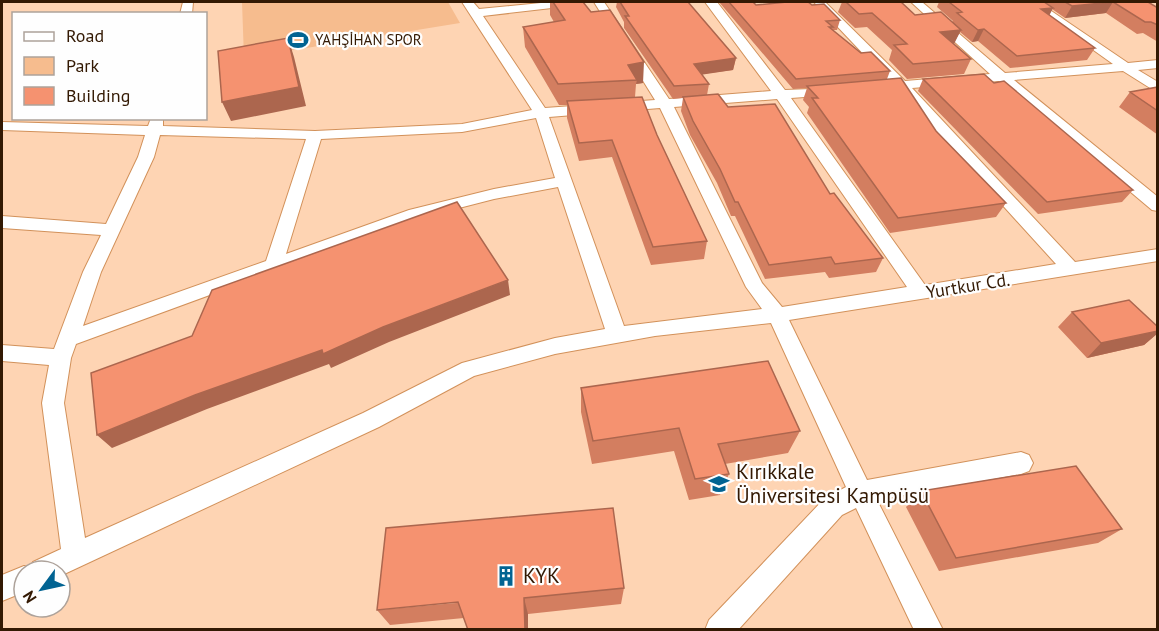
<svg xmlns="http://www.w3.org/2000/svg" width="1159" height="631" viewBox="0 0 1159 631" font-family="'PT Sans',sans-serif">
<rect width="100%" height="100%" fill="#fed4b3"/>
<path fill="#f6bc8e" d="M242,2H448L460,23L244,58Z"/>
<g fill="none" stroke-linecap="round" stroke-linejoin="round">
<g stroke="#d2915a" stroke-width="2">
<path id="minor" d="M183,2H193L192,14H180Z
M462,2H473L479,9L551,2H583L578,5L483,16L545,108L655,100L594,2H604L669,99L771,91L705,2H717L785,90L837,88L839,91L832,95L791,98L925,285L1056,264L898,90H874L872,87L874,84L890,82L814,2H825L905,81L990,74L911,2H922L1005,73L1113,64L1026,2H1038L1128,63L1158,60V68L1138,70L1158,82V93L1123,71L1014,80L1158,197V211L1152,210L999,81L912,88L1075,262L1158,249V261L789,320L867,480L1021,452L1029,455L1033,463L1029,471L1021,474L877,500L943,630H914L856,508L842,515L738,630H705L709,620L824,499L846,487L771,323L655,336L555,354L474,376L379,427L60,576V571H24V592L2,601V575L24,566L30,568L33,562L61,549L42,403L49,365L2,361V345L54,349L83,272L101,235L2,228V216L106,224L138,157L145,135L2,130V122L148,126L151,118H163V126L315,131L462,124L532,110ZM777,99L907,287L782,307L762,283L674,107ZM660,108L746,287L762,309L624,326L549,117ZM536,118L555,178L494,189L409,210L286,254L321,139L462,132ZM160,135L306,139L266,261L83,326L101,272L154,157ZM558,187L605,329L555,338L462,363L363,413L85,538L64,403L71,358L76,344L420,218L494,199Z"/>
</g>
<use href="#minor" fill="#fff" fill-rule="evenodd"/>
</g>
<path fill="#d37e60" d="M550,2H583L643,83L636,84L635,97L657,135L707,241L704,259L651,265L612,157L579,161L567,118V105H559L525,47L523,27L554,22L550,15Z
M617,2H688L736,58L733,70L702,74L709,84L707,95L728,107L830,194L883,258L876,272L829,278L825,272L765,279L735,216H731L717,183L690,135L681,111L683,98L673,99L624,28V22L616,7Z
M719,2H753L756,5H812L840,20L837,30H832L861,53L890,71L887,79L936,131L1006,203L996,217L890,233L807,113L809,107L803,100L807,88L793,89Z
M842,2H901L915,15L952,22L953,21L937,7L939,2H1148L1158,8V42L1143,33L1137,34L1106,13L1065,18L1052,9L1049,15L1095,48L1087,60L1010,68L978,41L972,42L960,32L953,44L971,59L964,74L907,79L889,60L892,50L867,27L855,28L838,12Z
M923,79L994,83L1133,190L1122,202L1038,214L918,91Z
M1158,87V135L1119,107L1130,92Z
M1072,312L1158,327V333L1144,345L1087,358L1058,327Z
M581,388L800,431L788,453L725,464L729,474L720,495L689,500L674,451L592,464L581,412Z
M921,491L1122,529L1098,543L939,571L906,507Z
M624,588L621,604L528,614V630H468L464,618L390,625L377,610Z"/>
<path fill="#ac664e" d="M1113,2L1106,13L1065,18L1072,6Z
M1053,8L1047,20L1041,9Z
M984,29L978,41L972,42L978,30Z
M961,30L954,44L934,46L940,32Z
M288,38L294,57L306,106L231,121L222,102Z
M736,58L733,70L693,76L694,64Z
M644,62L643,83L636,84L637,80L628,65Z
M508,280L510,295L389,342L331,368L329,364L207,409L112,448L97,435L195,395L383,327Z
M1158,331V333L1144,345L1087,358L1101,343Z
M524,598L528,614V630H525Z"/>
<path fill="#f59270" stroke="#ac664e" stroke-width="1.5" d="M553,2H583L591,12L610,10L644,62L628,65L637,80L558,84L523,27L565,20Z
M620,2H688L736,58L694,64L709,84L674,86L625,16H629Z
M729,2H753L756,5L787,2H808L812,5L824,4L840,20L826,21L833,27H829L861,53L871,52L890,71L796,79Z
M846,2H901L915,15L941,12L961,30L940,32L971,59L913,64L894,45L907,44L872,13L859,14Z
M949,2H1044L1053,8L1041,9L1095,48L1017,56L984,29L978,30L957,13L962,12Z
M1065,2H1112L1072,6Z
M1113,2H1148L1158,8V25L1151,22H1145Z
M288,38L299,87L222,102L218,51Z
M984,74L994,83L1004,81L1133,190L1047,202L923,79Z
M901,78L936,131L1006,203L898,218L812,98H818L807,86Z
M1158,87V111L1130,92Z
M718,94L728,107L775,104L830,194L834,193L883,258L835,264L831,257L769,265L738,202H735L720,169L693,121L683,97Z
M642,97L657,135L707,241L653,247L612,140L579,143L567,101Z
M457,202L508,280L383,327L323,354L322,350L195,395L97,435L91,373L192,336L212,290Z
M1129,300L1158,327V331L1101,343L1072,312Z
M768,361L800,431L718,444L729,474L695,479L679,428L593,441L581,388Z
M1076,466L1122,529L956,558L921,491Z
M613,508L624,588L524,598L525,630H468L458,602L377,610L386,528Z"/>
<defs>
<g id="stadium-bare" transform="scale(1.62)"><path d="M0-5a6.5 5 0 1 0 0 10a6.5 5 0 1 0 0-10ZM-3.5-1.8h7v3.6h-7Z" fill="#016392" stroke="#fefefe" stroke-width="2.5" paint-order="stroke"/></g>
<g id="university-bare" transform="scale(1.62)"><path d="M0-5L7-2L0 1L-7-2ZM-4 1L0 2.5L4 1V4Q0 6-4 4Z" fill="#016392" stroke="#fefefe" stroke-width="2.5" paint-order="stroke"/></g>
<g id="building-bare" transform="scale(1.62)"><path d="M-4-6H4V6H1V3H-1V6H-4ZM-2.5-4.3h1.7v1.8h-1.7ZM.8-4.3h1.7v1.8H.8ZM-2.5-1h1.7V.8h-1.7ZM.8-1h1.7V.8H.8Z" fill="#016392" stroke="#fefefe" stroke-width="2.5" paint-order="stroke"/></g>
</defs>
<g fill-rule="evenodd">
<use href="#stadium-bare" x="298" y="40"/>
<use href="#university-bare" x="719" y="484"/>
<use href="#building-bare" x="506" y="576"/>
</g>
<g text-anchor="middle" stroke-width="4.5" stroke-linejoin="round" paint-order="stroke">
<g font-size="15" fill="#331903" stroke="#fefefe" text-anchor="start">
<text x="315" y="45">YAHŞİHAN SPOR</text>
</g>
<g font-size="18" fill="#331903" stroke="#fefefe">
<text transform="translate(968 286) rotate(-9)" y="6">Yurtkur Cd.</text>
</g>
<g font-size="21" fill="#331903" stroke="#fefefe" text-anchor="start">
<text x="736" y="479">Kırıkkale<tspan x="736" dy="24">Üniversitesi Kampüsü</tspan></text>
<text x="523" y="583">KYK</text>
</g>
</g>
<rect width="1159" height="631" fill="none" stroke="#331903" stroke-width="6"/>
<rect x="12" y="12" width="195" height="108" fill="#fefefe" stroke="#ada29a" stroke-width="1.5"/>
<rect x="24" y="32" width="30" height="9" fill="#ffffff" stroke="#ada29a" stroke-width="1.5"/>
<text x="66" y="42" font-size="18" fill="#331903">Road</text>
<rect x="24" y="57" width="30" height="18" fill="#f6bc8e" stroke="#ada29a" stroke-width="1.5"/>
<text x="66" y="72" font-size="18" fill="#331903">Park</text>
<rect x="24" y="87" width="30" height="18" fill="#f59270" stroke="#ada29a" stroke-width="1.5"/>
<text x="66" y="102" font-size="18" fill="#331903">Building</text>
<g transform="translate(42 589) rotate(237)"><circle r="28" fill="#fefefe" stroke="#ada29a" stroke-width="1.5"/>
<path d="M0-4.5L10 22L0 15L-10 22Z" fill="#016392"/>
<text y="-9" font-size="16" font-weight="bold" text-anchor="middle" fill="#331903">N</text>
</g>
</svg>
